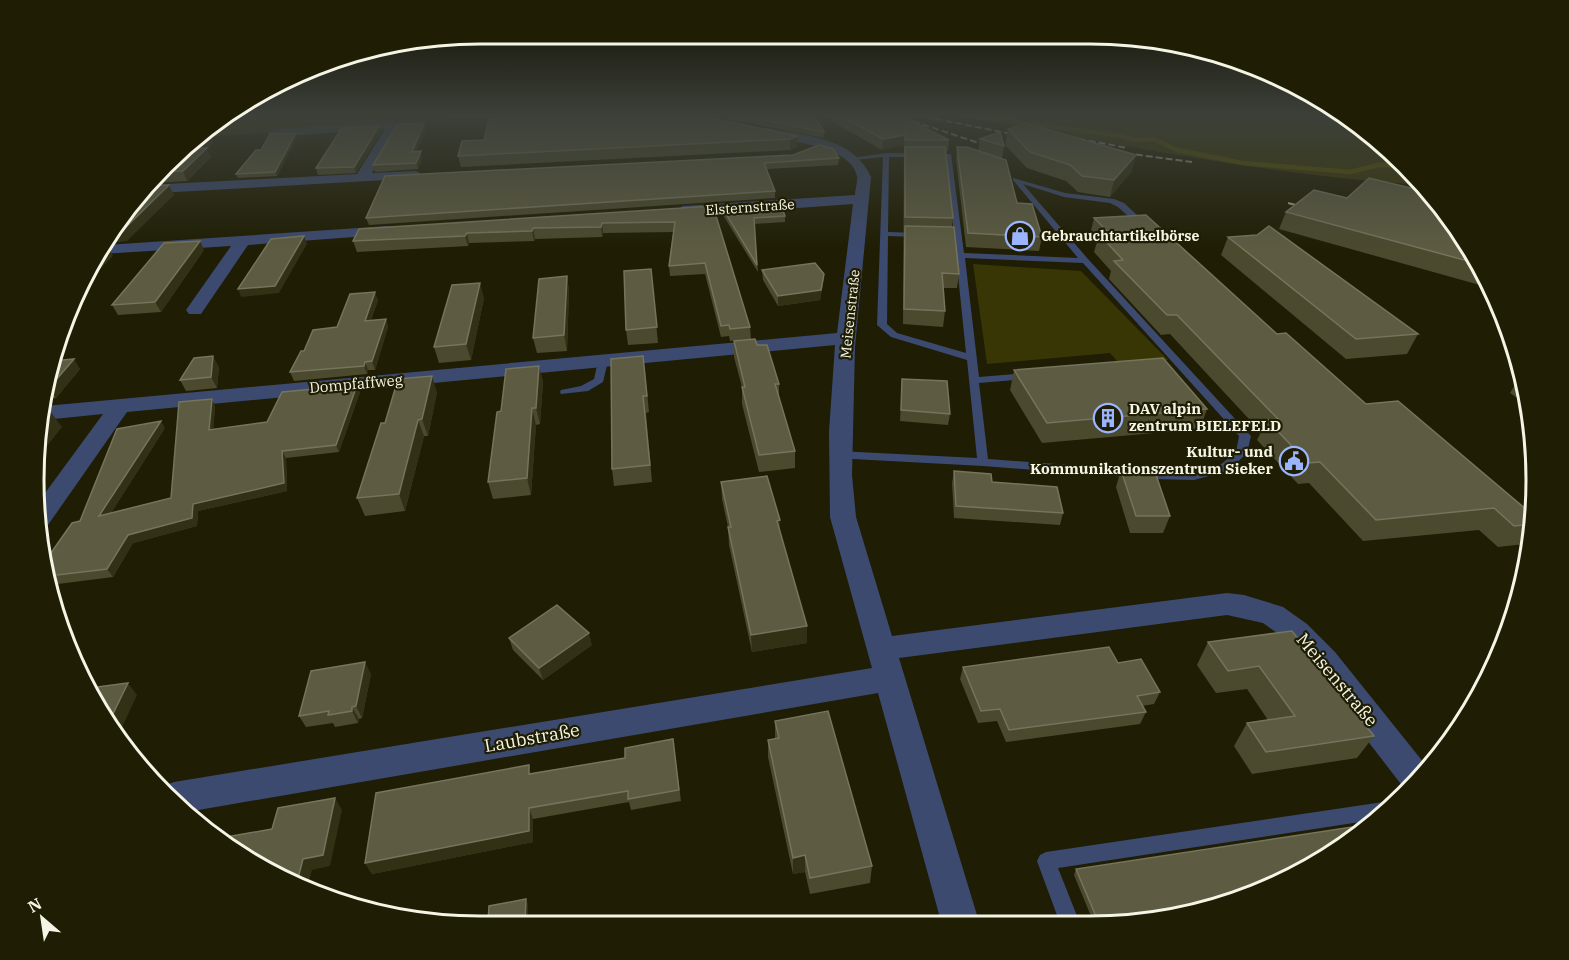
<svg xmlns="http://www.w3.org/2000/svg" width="1569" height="960" viewBox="0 0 1569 960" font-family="'IBM Plex Serif',serif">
<rect width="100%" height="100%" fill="#1f1d03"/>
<path fill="#383605" d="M227,115H489L487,117L202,137L215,121Z
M952,115H1344L1361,125L1425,185C1266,176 1109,142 952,115Z
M973,264L1081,271L1168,360L1122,367L1110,353L987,364Z"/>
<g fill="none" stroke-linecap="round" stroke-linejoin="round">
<path stroke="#535000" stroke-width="4.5" d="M966,115L1122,136L1134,140L1154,139L1177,150L1243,163L1350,172L1379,165L1404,166"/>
<path fill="#3c4a70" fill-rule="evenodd" d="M886,153L951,154L964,253L1078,258L1013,180V178L1065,193L1114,199L1124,203L1148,225V229H1142L1118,207L1110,203L1064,197L1023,184L1088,259L1249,434L1251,436L1247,453L1228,471L1194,480L1153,479L983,466L834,458L832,455L834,452L838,451L977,458L967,360L891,337L877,325L883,157L855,160L852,158ZM889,157H946L966,353L897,333L887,324L888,236L919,237L923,235L919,233L888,232ZM965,258L1083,263L1239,436L1236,452L1220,465L1194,472L1153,471L988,459L979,383L1027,379L1032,376L1027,373L979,377Z
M603,358L608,361L603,382L588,391L561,394L560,392L561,390L581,386L594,379L598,361Z
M1390,801L1396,803L1380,819L1058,868L1081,926H1061L1037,861L1040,855L1046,852Z"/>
<path fill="#3c4a70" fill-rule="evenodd" d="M394,121L400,125L372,173L416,171L423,175L421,178L140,194L148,185L357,174L385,129L274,137L268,133L274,129Z
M765,128C803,135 854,137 871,177L855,347L852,475L856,517L892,636L1227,593L1244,595L1283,607L1307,624L1335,652L1428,768L1407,792L1313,670L1287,640L1263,623L1227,615L899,658L980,925H942L878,693L187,812L163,786L174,782L872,668L830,517L829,432L835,345L127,412L48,525L41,527L37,504L103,414L44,420L45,406L837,333L853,204L683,216L675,211L683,206L855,195C855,189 858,182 857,176C851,145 785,141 761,135L759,132Z
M388,226L396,231L394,234L248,245L201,314H189L186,310L231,246L101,254L106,245Z"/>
<path stroke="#a1a08c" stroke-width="2" stroke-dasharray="7 3" stroke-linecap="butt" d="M894,115L994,148
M916,115L1022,136
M1069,137L1128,148
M1116,152L1192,162
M1288,203L1311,209"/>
</g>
<path fill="#4b4a2f" d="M709,115H814L824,132V138Z
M821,115H900L949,140L948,151H946L953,218L952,227L959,274L957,288H943L945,311L943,327L903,324L904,145L882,150Z
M528,118L797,136V147L790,150L461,167L458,156L484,140Z
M379,126L381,132L356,173L318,175L316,168Z
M426,129L416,151L422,157L418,169L375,172L373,165Z
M1008,129L1132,171L1110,197L1078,192L1066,181L1027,168L1005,145Z
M199,134L213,142L207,150L211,157L187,181L151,183Z
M297,137L277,176L238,178L236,174L261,150Z
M980,139L1004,146L1002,158L1017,203L1042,237L1039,251L966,247L956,159L957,147L978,151Z
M793,155L839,158L838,165L767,169L775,191V198L369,225L366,218Z
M713,206L750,327L751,339L730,341L729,336L721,337L705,274L670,276L669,266L673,232L603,233L602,237L535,239L534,241L469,243L468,246L357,252L353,241Z
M723,209L785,216V222L754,224L758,272L723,215Z
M1286,212L1476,256L1489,284L1487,287L1279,229Z
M1094,218L1277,334L1366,404L1534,516L1530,538L1525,544L1498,547L1479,530L1363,541L1309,483L1298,484L1257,440L1261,432L1170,334L1161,335L1109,279L1111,271L1094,252L1097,242L1090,235Z
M1228,237L1418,334L1407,354L1346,359L1221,255Z
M204,250L161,312L118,315L112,305Z
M651,269L658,343L628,345L626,330Z
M762,270L824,274L823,284L820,300L778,306L763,280Z
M567,276L569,291L567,351L537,353L533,338Z
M484,298L471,360L439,363L434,347Z
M378,300L371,320L386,319L388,327L375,370H368L367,374L294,381L290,372L337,327Z
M734,341L757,345L779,384V397L795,451V468L759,472L742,404V387L734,357Z
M53,357L57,360L80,369L56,398L46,399Z
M539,366L543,382L540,424L536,425L531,495L493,499L488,482L501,411Z
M219,367L217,388L186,391L180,380Z
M1014,370L1207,409L1200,429L1042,443L1010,390Z
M645,372L649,412L646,413L652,482L614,486L612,469Z
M1521,375L1529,406L1510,393Z
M902,379L950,414L948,425L900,421Z
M360,392L339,452L286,458L287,491L198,511L197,526L133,543L113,577L50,585L46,560L80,521L165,428L111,513L171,498L215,406L213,429L267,422Z
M437,392L428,436H424L405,511L365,516L357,498L385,423Z
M1121,470L1170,516L1163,533H1130L1116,487Z
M954,471L992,482L1063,513L1060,525L954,518L952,483Z
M721,482L780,520V532L807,626V643L752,652L729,545L728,527L722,499Z
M1292,631L1374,736L1357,758L1252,774L1234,746L1247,723L1268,720L1247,689L1216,693L1197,665L1208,642Z
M509,638L592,645L543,680L513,650Z
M1118,663L1160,692L1154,704L1142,706L1146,712L1140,724L1006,742L997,721L978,723L960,679L963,667Z
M371,674L362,718L359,719L358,723L335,727L333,723L306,727L299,716Z
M775,721L872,866L870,883L810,894L805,872L793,874L768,757V740L775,739Z
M673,739L681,801L631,810L629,802L533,819V842L372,874L365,863L532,774L625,758Z
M1076,869L1119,926H1095L1074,875Z"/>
<path fill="#323015" d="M424,123L426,129L414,158L412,152Z
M379,126L381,132L356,173L354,167Z
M210,133L213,142L207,150L211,157L187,181L183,171L197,149Z
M296,133L297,137L277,176L275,172Z
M905,135L904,145L882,150L883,139Z
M797,136V147L790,150V139Z
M421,151L422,157L418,169L416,163Z
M1136,155L1132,171L1110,197L1114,180Z
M169,185L174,195L127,241L106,244L112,232Z
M602,223L603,233L602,237L601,227Z
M533,228L535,239L534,241L532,231Z
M467,233L469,243L468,246L465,236Z
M304,236L307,244L279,293L241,297L238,289Z
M200,241L204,250L161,312L155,302Z
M107,245L113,256L93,276L91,272L104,248Z
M824,274L823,284L820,300L778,306V296Z
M567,276L569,291L567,351L564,335Z
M480,283L484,298L471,360L466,344Z
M375,292L378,300L368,329L365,321Z
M386,319L388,327L375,370L372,361Z
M213,356L219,367L217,388L211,377Z
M74,359L80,369L56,398L49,388Z
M365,362L368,370L367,374L364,366Z
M539,366L543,382L540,424L536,408Z
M432,376L437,392L428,436L422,419Z
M357,385L360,392L339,452L336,445Z
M212,399L215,406L213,437L209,430Z
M532,408L536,425L531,495L527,478Z
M50,411L62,427L36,460L43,420Z
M418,420L424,436L405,511L399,494Z
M161,421L165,428L104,524L99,516Z
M282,451L286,458L287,491L198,511L197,526L133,543L113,577L107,569L128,535L193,504Z
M780,520V538L777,521Z
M55,612L69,629L64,638L57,623Z
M807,626V643L752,652L751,635Z
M589,633L592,645L543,680L539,668Z
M365,662L371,674L362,718L356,706Z
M128,683L137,695L117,738L109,729L107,726Z
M352,707L359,719L358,723L352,711Z
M335,798L342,810L330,866L312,870L306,891L296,886L303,859Z
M529,808L533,819V842L372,874L365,863Z
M805,855V872L793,874V858Z
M526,899L528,904V924H525Z"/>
<path fill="#5d5c42" stroke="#75745c" stroke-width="1.5" d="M503,115H527L528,118L536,115H698L797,136L790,139L458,156L462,141L484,140L489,119L504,118Z
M739,115H814L824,132Z
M839,115H900L949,140H905V135L883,139Z
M424,123L412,152L421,151L416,163L373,165L398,124Z
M1025,123L1136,155L1114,180L1082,176L1070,165L1030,152L1008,129Z
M379,126L354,167L316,168L342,128Z
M1000,132L1004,146L980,139Z
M210,133L197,149L207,148L183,171L161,172L199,134Z
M296,133L275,172L236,174L256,150H261L270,134Z
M819,145L833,149L839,158L764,163L775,191L366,218L385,176L793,155Z
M905,147H945L953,218L905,217Z
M957,147H967L1006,160L1017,203L1032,204L1042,237L968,233Z
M1369,178L1423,191L1425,189L1428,190L1476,256L1479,264L1286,212L1314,190L1347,198Z
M169,185L122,231L112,232L125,208L147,186Z
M781,205L785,216L754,218L757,265L723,209Z
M713,206L750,327L730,329L729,325L721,326L705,263L669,266L675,222L602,223L601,227L533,228L532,231L467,233L465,236L353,241L359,229Z
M1146,215L1277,334L1286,333L1366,404L1398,401L1534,516L1533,524L1514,526L1494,508L1376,520L1320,462L1308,463L1267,420L1278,419L1177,315H1167L1114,261L1123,260L1099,234H1110L1094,218Z
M905,226L954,227L959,274L942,273L945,311L904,309Z
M1269,226L1418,334L1356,339L1228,237L1257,235Z
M304,236L275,286L238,289L271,239Z
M200,241L155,302L112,305L164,243Z
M815,263L824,274L821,290L778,296L762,270Z
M651,269L657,327L626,330L624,271Z
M567,276L564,335L533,338L539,279Z
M480,283L466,344L434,347L452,285Z
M375,292L365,321L386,319L372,361L365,362L364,366L290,372L301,351H304L313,330L337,327L350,294Z
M755,339L757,345H767L779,384H775L795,451L759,455L742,387H745L734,341Z
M213,356L211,377L180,380L194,358Z
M643,356L647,396H643L650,465L612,469L611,359Z
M1163,358L1207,409L1047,423L1014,370Z
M74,359L49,388H48L53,361Z
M539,366L536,408H532L527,478L488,482L497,412L501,411L506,369Z
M432,376L422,419L418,420L399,494L357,498L381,423H385L398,379Z
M902,379L947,381L950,414L901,410Z
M357,385L336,445L282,451L284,483L193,504L192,518L128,535L107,569L49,576L46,560L72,523L80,521L117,429L161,421L99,516L171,498L179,402L212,399L209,430L267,422L282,392Z
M50,411L43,420L44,412Z
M1121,470L1155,472L1170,516H1136Z
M954,471L991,474L992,482L1057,487L1063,513L956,506Z
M767,476L780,520L777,521L807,626L751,635L728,527H731L721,482Z
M557,605L589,633L539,668L509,638Z
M1292,631L1374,736L1266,752L1247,723L1295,716L1259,666L1228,671L1208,642Z
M1109,647L1118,663L1141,659L1160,692L1137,696L1146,712L1009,730L1000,709L981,711L963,667Z
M365,662L356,706L352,707V711L328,715L329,711L299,716L311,671Z
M128,683L107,726L89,688Z
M828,711L872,866L810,878L805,855L793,858L768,740L779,738L775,721Z
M673,739L679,790L628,799V791L529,808V831L365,863L376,793L529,765V774L625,758V748Z
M335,798L323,855L303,859L296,886L215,839L272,829L278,808Z
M1372,824L1312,867L1205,912L1119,926H1100L1076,869Z
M526,899L525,924L488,923L489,906Z"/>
<linearGradient id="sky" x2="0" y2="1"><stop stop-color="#111002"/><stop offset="0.46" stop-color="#3c4039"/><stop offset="1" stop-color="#3c4039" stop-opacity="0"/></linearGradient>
<rect width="1569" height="250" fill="url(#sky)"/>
<defs>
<g id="shop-ring" transform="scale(1.5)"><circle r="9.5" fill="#1f1d03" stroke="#9ab5fd" stroke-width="1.5"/><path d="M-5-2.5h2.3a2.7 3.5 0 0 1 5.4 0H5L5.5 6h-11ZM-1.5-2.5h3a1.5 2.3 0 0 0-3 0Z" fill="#9ab5fd"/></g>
<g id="building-ring" transform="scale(1.5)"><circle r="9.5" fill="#1f1d03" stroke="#9ab5fd" stroke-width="1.5"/><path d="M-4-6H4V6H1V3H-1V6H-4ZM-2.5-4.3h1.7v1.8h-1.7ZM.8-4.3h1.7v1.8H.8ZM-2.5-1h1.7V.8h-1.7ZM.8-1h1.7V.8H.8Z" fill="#9ab5fd"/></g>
<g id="civic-ring" transform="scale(1.5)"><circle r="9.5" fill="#1f1d03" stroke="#9ab5fd" stroke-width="1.5"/><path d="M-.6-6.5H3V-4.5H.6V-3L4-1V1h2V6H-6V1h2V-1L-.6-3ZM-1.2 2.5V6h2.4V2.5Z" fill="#9ab5fd"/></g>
</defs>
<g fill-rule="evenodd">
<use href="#shop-ring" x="1020" y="236"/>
<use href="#building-ring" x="1108" y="418"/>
<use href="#civic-ring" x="1294" y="461"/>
</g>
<g text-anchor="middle" stroke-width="4.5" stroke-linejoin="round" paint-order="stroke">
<g font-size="14" fill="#f5f5e5" stroke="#1f1d03">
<text transform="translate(750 207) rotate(-4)" y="5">Elsternstraße</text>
<text transform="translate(850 314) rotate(-84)" y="5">Meisenstraße</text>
</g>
<g font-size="14" font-weight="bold" fill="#f5f5e5" stroke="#1f1d03" text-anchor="start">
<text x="1041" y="241">Gebrauchtartikelbörse</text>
</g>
<g font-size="15" fill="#f5f5e5" stroke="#1f1d03">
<text transform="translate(356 384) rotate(-5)" y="5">Dompfaffweg</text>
</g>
<g font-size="15" font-weight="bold" fill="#f5f5e5" stroke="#1f1d03" text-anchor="start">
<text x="1129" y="414">DAV alpin<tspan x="1129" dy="17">zentrum BIELEFELD</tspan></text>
<text x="1273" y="457" text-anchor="end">Kultur- und<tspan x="1273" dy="17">Kommunikationszentrum Sieker</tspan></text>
</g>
<g font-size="18" fill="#f5f5e5" stroke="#1f1d03">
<text transform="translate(1337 680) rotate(50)" y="6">Meisenstraße</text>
<text transform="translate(532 738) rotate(-10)" y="6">Laubstraße</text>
</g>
</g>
<path d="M0 0H1569V960H0ZM480 44H1090A436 436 0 0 1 1526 480V480A436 436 0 0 1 1090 916H480A436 436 0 0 1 44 480V480A436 436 0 0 1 480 44Z" fill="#1f1d03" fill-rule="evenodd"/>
<path fill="none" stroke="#f5f5e5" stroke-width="3" d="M480 44H1090A436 436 0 0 1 1526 480V480A436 436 0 0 1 1090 916H480A436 436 0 0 1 44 480V480A436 436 0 0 1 480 44Z"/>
<g transform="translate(42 918) rotate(331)" stroke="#1f1d03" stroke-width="4.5" paint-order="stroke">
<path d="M0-4.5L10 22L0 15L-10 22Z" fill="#f5f5e5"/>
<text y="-9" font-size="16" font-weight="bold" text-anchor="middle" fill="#f5f5e5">N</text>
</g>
</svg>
